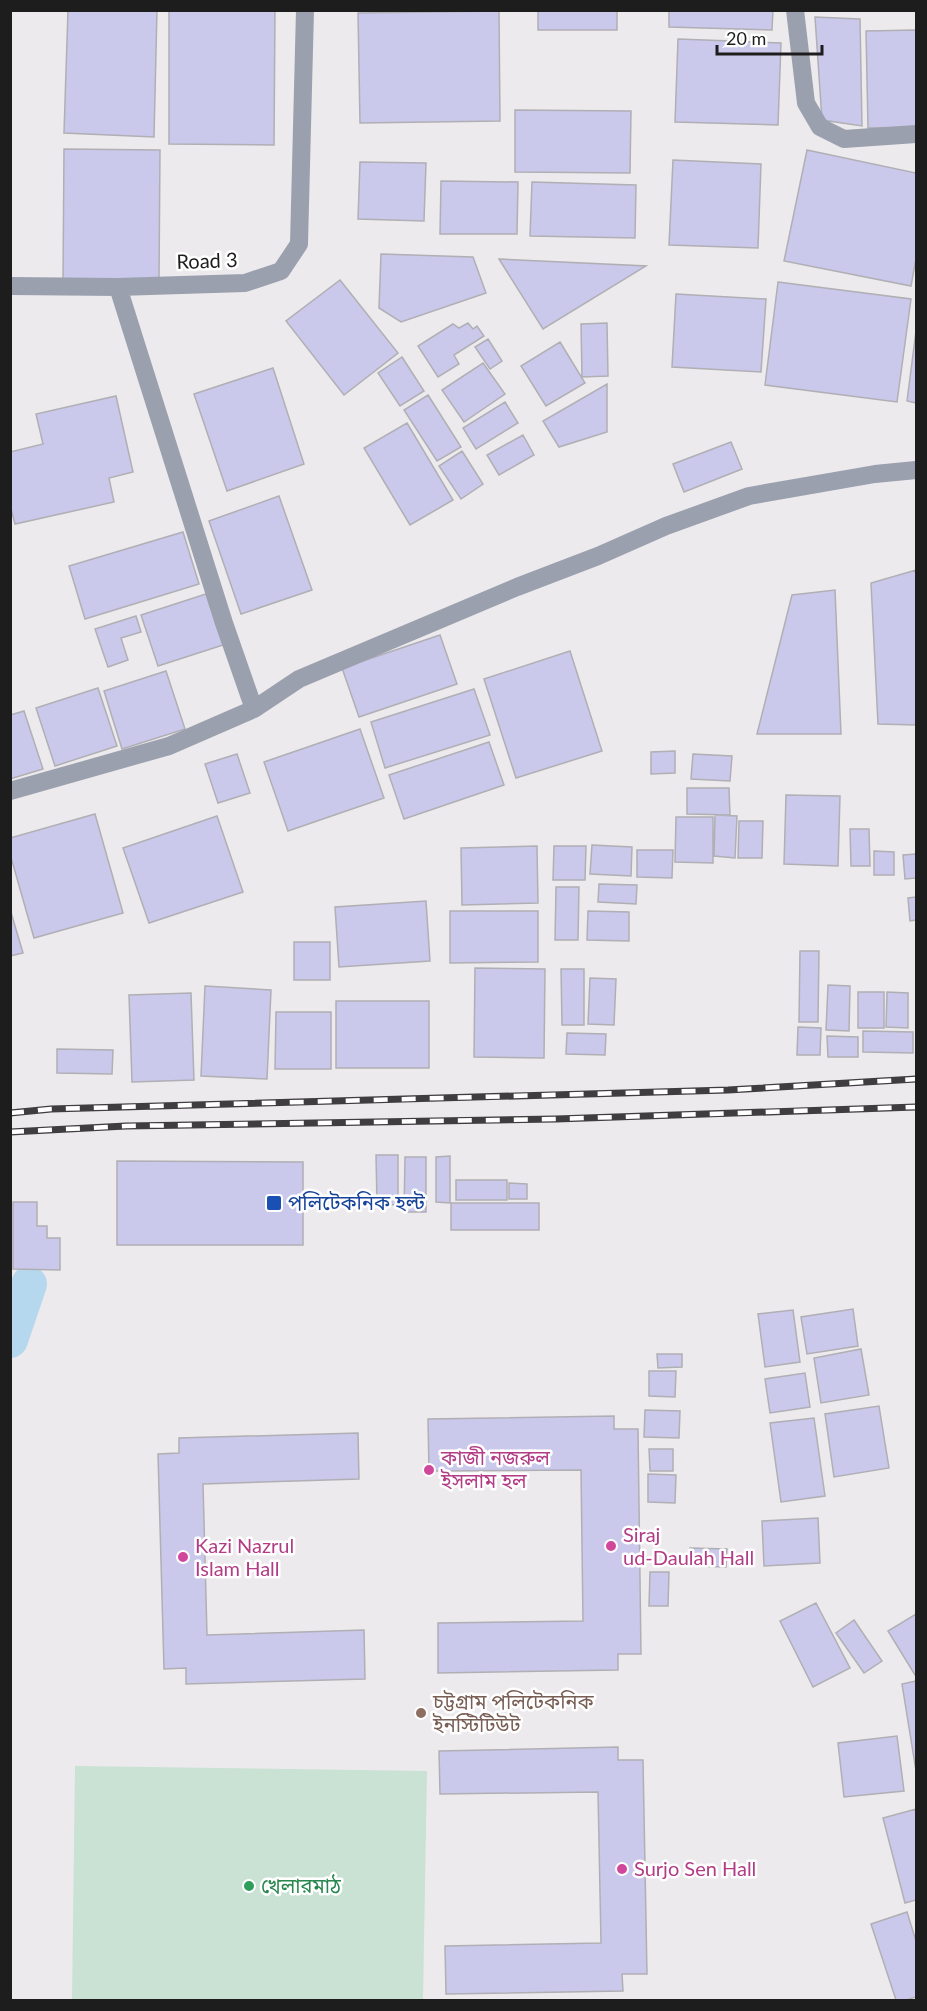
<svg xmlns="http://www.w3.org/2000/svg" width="927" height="2011" viewBox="0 0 927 2011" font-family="Lato,'Noto Sans Bengali',sans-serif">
<rect width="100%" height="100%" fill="#edeaed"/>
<path fill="#c9e2d4" d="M75,1766L427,1771L423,2000H72Z"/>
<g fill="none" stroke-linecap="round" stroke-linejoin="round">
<path stroke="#b6d8ef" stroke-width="36" d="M10,1340L29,1284"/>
</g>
<path fill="#cac8eb" stroke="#b0afb4" stroke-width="1.5" d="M68,10H157L154,137L64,133Z
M169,10H275L274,145L169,144Z
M538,10H617V30H538Z
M669,10H773L772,30L669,27Z
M499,11L500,121L360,123L358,13Z
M815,17L860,19L862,126L822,120Z
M916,30V127L868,128L866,31Z
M678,39L781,43L778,125L675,122Z
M515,110L631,111L630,173L515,172Z
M64,149L160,150L159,281L63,280Z
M807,150L916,173V259L911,286L784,261Z
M673,160L761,164L758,248L669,245Z
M360,162L426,163L424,221L358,219Z
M441,181L518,182L517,234H440Z
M532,182L636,185L635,238L530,236Z
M381,254L473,257L486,293L401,322L379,308Z
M499,259L646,266L543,329Z
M340,280L398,353L344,395L286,321Z
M778,282L911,299L897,402L765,385Z
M676,294L766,299L761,372L672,367Z
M468,323L473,329L477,326L484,336L454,355L459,364L438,377L418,346L453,324L459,328Z
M607,323L608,376L582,377L581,324Z
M916,331V403L907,401Z
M488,339L502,361L490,369L475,347Z
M560,342L585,383L546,406L521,366Z
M402,357L424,391L400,406L378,373Z
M483,363L505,394L464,422L442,390Z
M273,368L304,464L227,491L194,394Z
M607,384V432L559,447L543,421Z
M428,395L461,447L437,461L404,410Z
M116,396L133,472L109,478L114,502L15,524L10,505V452L43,444L36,414Z
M505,402L518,423L476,449L463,428Z
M407,423L453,500L410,525L364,448Z
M523,435L534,455L499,475L487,455Z
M731,442L742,469L684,492L673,464Z
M462,451L483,484L461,499L439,466Z
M279,496L312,590L241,614L209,521Z
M183,532L199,584L85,619L69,566Z
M916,570V725L878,724L871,583Z
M835,590L841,734H757L792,595Z
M206,594L223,645L158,666L141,615Z
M136,616L141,632L121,638L128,660L108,667L95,629Z
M440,635L457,684L359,717L342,668Z
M570,651L602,751L516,778L484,679Z
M166,671L185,729L122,749L104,691Z
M98,688L117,746L55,766L36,708Z
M474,689L490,735L385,768L371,722Z
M24,711L43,769L10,779V715Z
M360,729L384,798L288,831L264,762Z
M489,742L504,785L404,819L389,775Z
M675,751V773L651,774V752Z
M237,754L250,793L218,803L205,764Z
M693,754L732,756L730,781L691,779Z
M687,788H729L730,815L687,814Z
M786,795L840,796L838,866L784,864Z
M95,814L123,913L34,938L10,854V838Z
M715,815L737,816L735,858L714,856Z
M217,816L243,892L149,923L123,848Z
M676,817H713V863L675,862Z
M739,821H763L762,858H738Z
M850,829H869L870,866H851Z
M592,845L632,847L631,876L590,874Z
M537,846L538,903L462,905L461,848Z
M554,846H586L585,880H553Z
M637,850H673L672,878L637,877Z
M874,851L894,852V875H874Z
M916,854V878L905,879L903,855Z
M599,884L637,885L636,904L598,902Z
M556,887H579L578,940H555Z
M916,897V920L910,921L908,898Z
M426,901L430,961L339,967L335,907Z
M10,909L23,953L10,956Z
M450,911H538V962L450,963Z
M588,911L629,912V941L587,940Z
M294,942H330V980H294Z
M800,951H819L818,1022H799Z
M475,968L545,969L544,1058L474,1057Z
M561,969H584V1025H562Z
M590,978L616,979L614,1025L588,1024Z
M828,985L850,986L849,1031L826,1030Z
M205,986L271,990L267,1079L201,1076Z
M858,992H884V1028H858Z
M887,992L908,993V1028L886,1027Z
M191,993L194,1080L132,1082L129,995Z
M336,1001H429V1068H336Z
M276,1012H331V1069H275Z
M798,1027L821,1028L820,1055H797Z
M863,1031L913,1032V1053L863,1052Z
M567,1033L606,1034L605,1055L566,1054Z
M827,1036L858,1037V1057H828Z
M57,1049L113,1050L112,1074L57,1073Z
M376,1155H398V1205L377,1204Z
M450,1156V1203L436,1202V1157Z
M405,1157H426V1212H404Z
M117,1161L303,1162V1245H117Z
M456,1180H507V1200H456Z
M509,1183L527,1184V1199H509Z
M13,1202H37V1226H47V1238H60V1270L13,1269Z
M451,1203H539V1230H451Z
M853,1309L858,1346L807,1354L801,1317Z
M793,1310L800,1362L765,1367L758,1314Z
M861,1349L869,1395L821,1403L814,1358Z
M657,1354H682V1367L658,1368Z
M649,1371H676L675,1397L649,1396Z
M805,1373L810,1407L770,1413L765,1379Z
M879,1406L889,1468L834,1477L825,1414Z
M645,1410L680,1411L679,1438L644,1437Z
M614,1416V1429H638L641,1654H618V1670L438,1673V1623L583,1621L581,1470L429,1471L428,1419Z
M814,1418L825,1496L781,1502L770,1423Z
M358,1433L359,1479L203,1484L207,1635L364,1630L365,1679L186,1684V1668L164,1669L158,1454L179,1453V1438Z
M649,1449H673V1471H650Z
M648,1474L676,1475L675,1503L648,1502Z
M818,1518L820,1563L764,1566L762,1521Z
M690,1548L727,1549L726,1567L689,1566Z
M650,1572H669L668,1606H649Z
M816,1603L850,1668L813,1687L780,1621Z
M916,1614V1675H915L888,1631Z
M854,1620L882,1661L864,1673L836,1633Z
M916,1681V1771L902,1684Z
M897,1736L904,1791L844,1797L838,1743Z
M618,1747V1760H643L647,1974H622L623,1991L446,1994L445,1946L601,1943L598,1792L440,1794L439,1751Z
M916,1809V1900L905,1903L883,1818Z
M907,1912L916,1941V1997L906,2000H896L871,1924Z"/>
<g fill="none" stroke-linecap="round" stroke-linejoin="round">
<path stroke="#9ba0ae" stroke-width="18" d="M795,10L806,103L820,127L844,139L916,134
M10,286L118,287L245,283L281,271L299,244L305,10
M254,709L299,679L517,587L598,556L666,526L749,496L875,474L916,470
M10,791L169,746L254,709L224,623L118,287"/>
<g stroke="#3f3d3f" stroke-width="7">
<path id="rail" d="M10,1113L51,1109L728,1090L916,1079
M10,1132L126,1126L556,1119L916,1107"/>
</g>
<use href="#rail" stroke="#fff" stroke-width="4.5" stroke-dasharray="14" stroke-linecap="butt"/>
</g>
<rect fill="#1a4fb4" stroke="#fff" stroke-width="2" x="266" y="1195" width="16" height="16" rx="3"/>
<g fill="#d1479c" stroke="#fff" stroke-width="2">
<circle cx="429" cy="1470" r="6"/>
<circle cx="611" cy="1546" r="6"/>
<circle cx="183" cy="1557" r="6"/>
<circle cx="622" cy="1869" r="6"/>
</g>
<circle fill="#8d6e63" stroke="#fff" stroke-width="2" cx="421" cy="1713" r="6"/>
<circle fill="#2e9e5b" stroke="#fff" stroke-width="2" cx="249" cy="1886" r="6"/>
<g text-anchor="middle" stroke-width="5" stroke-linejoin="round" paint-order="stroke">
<g font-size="20" fill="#1e1d1e" stroke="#fff">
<text transform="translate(207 261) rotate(-2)" y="7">Road 3</text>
</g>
<g font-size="20" fill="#164399" stroke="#fff" text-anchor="start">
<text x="288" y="1210">পলিটেকনিক হল্ট</text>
</g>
<g font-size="20" fill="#b23c85" stroke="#fff" text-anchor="start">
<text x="441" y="1465">কাজী নজরুল<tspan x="441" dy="23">ইসলাম হল</tspan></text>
<text x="623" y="1542">Siraj<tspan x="623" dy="23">ud-Daulah Hall</tspan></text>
<text x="195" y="1553">Kazi Nazrul<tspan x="195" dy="23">Islam Hall</tspan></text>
<text x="634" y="1876">Surjo Sen Hall</text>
</g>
<g font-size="20" fill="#785e54" stroke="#fff" text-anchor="start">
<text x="433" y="1709">চট্টগ্রাম পলিটেকনিক<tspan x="433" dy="23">ইনস্টিটিউট</tspan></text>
</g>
<g font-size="20" fill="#27864d" stroke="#fff" text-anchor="start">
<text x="261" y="1893">খেলারমাঠ</text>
</g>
</g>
<rect width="927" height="2011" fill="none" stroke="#1e1d1e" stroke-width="24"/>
<path d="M717 45v9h105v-9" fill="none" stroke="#1e1d1e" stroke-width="3"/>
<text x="726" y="45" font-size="18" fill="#1e1d1e" stroke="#ffffff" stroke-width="4.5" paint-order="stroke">20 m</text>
</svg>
